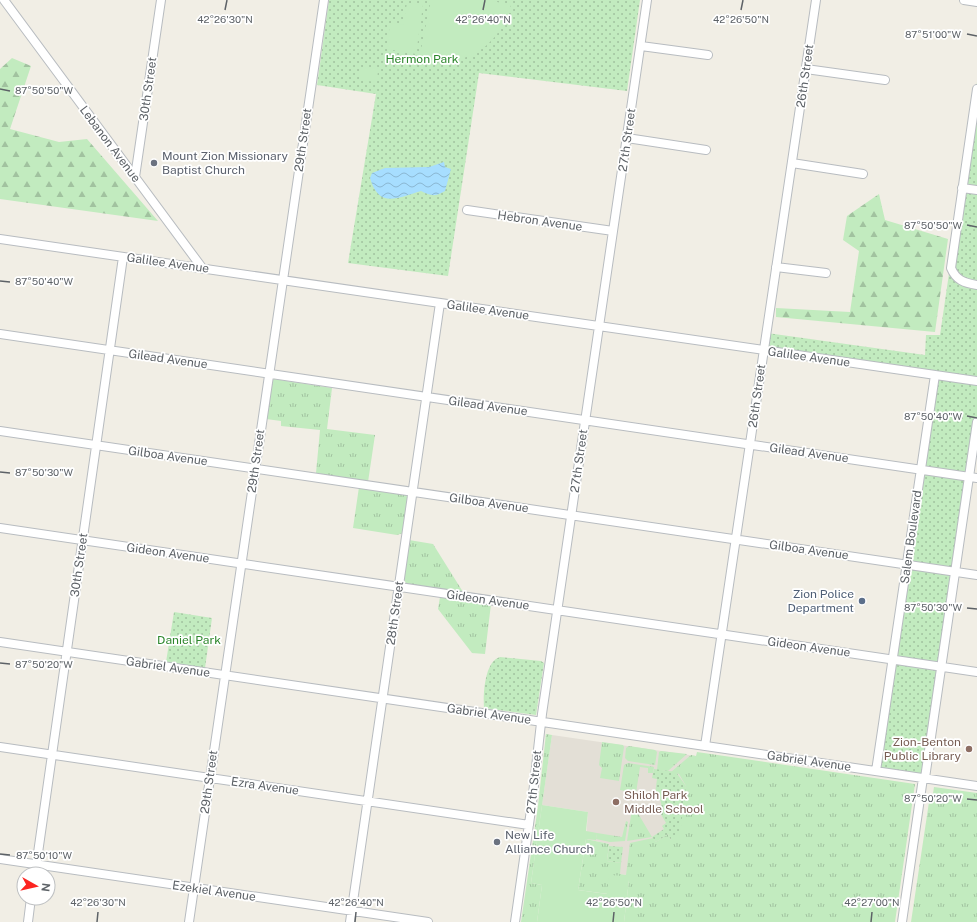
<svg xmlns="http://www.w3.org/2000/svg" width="977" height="922" viewBox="0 0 977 922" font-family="'Public Sans',sans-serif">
<defs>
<pattern id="grass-tufts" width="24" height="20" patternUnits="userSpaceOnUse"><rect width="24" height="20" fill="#c2ebbf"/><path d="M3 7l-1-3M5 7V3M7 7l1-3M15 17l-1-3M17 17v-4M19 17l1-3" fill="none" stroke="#a1c29f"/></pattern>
<pattern id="forest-firs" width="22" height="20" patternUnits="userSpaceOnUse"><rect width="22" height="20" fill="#c2ebbf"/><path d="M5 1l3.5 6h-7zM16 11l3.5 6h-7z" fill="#a1c29f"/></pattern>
<pattern id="park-dots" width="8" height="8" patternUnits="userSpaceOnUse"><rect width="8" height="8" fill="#c2ebbf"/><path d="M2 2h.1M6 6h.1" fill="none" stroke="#a1c29f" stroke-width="1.8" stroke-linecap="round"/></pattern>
<pattern id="water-waves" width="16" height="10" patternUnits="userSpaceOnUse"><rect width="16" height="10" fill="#a7deff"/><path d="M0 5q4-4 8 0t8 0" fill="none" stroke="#8bb7d2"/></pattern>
</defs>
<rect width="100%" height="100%" fill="#f1eee5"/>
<path fill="#e3dfd6" d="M552,735L696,756L683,848L626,875L620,874L607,861L609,844L586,839L588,812L542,805Z"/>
<path fill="url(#grass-tufts)" d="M274,379L332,388L327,429L375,435L368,482L316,473L320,430L281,426V421L266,419L271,383Z
M359,487L406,494L408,499L403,533L397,535L353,528Z
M409,540L433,544L463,592L407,584L404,580Z
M440,597L491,604L485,654L472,653L438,609Z
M546,734L552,735L531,883L542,885L537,922H521L538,806Z
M602,742L623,745L624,747L619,781L600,778L602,768L599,765Z
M629,746L655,750L657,752L655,765L628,761L625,758L626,748Z
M661,751L687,754L668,771L657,770L659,752Z
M697,752L915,784L895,922H624L629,880L608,894L578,890L586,839L609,844L607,861L621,863L620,874L626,875L630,843L653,838L656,842L668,834L671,840L686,786L679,774L671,772L691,755L696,756Z
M628,763L654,767L653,773H648V768L640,767L636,793L620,790L624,765Z
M934,787L977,793V922H911L929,802L932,800Z
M632,809L636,810L652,837L627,841Z
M626,821L628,822L625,841L610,842L596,839L597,833L622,837Z"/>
<path fill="url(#forest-firs)" d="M12,58L31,66L10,129L59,142L87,139L158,221L0,199V69Z
M879,194L885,220L948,239L935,332L776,317V308L850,312L859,251L843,240L847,216Z"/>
<path fill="url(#park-dots)" d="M329,0H640L627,91L479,73L448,276L348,263L376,94L317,85Z
M977,82V420L925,778L876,771L935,375L764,350L767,333L925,355L926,335H940Z
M174,612L212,618L205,668L166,662Z
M500,657L541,661L544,663L536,715L484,708C483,693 485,661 500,657Z
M654,769L676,772L686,786L680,834L671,840L668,834L656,842L652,837L664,829L662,826L666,823L658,809L662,808L659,794H655L657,779L652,778Z
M609,846L623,847L621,863L607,861Z"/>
<path fill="#c2ebbf" d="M431,0H488L511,5C501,38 480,58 445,62C437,63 427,61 419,60Z
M407,3L423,5L416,54L387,49L390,23L403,25Z
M360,67L378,69L377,82L359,80Z
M542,805L588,812L586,831L597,833L596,840L586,839L578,890L607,894L609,875L626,876L629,880L624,922H537L542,885L531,883Z"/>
<path fill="url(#water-waves)" d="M444,162L445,167L451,169L445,191C435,197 431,196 421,191C397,198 379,209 370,178L372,173L385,168L429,167Z"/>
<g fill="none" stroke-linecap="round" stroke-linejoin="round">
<g stroke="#b8bcc0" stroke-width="10">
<path id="minor" d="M4,0L203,269
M964,0L977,2
M641,46L708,55
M806,69L885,80
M977,89L951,268C956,280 964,283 977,285
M627,138L706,150
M792,163L863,174
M135,177L161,0
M962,188L977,190
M467,210L613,231
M0,239L977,381
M776,267L826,273
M0,334L977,478
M0,431L977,575
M0,528L977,672
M0,642L977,786
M705,746L816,0
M0,747L529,825
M876,771L935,375
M925,778L977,422
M0,859L428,922
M35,874L123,257
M28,922L31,898
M189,922L324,0
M350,922L440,303
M515,922L532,803L542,714L647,0
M902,922L923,778"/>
</g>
<use href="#minor" stroke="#fff" stroke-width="8"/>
</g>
<path fill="none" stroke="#5d6267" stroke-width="1.5" d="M225,10L227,0M483,10L485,0M741,10L743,0M967,34L977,36M0,89L10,91M967,225L977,227M0,281L10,282M967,416L977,418M0,472L10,473M967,608L977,609M0,663L10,664M967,799L977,800M0,854L10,855M97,922L98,912M355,922L356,912M613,922L614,912M871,922L872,912"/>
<g fill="#6b7280" stroke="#fff" stroke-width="1.5">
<circle cx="154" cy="163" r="4"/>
<circle cx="497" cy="842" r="4"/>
</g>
<circle fill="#5c6f8a" stroke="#fff" stroke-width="1.5" cx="862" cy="601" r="4"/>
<g fill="#8d6e63" stroke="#fff" stroke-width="1.5">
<circle cx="969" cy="749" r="4"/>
<circle cx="616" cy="802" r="4"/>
</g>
<g text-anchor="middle" stroke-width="3.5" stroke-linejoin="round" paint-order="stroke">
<g font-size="12" fill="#2d872c" stroke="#fff">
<text x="422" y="63">Hermon Park</text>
<text x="189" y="644">Daniel Park</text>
</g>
<g font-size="12" fill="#5d6267" stroke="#fff">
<text transform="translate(805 76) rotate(-82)" y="4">26th Street</text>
<text transform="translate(148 89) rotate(-82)" y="4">30th Street</text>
<text transform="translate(303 140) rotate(-82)" y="4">29th Street</text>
<text transform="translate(627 140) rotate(-82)" y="4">27th Street</text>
<text transform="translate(110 144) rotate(53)" y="4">Lebanon Avenue</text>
<text transform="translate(540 221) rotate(8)" y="4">Hebron Avenue</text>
<text transform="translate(168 263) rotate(8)" y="4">Galilee Avenue</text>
<text transform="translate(488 310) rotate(8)" y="4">Galilee Avenue</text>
<text transform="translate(809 357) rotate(8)" y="4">Galilee Avenue</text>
<text transform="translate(168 359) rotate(8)" y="4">Gilead Avenue</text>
<text transform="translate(757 396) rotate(-82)" y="4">26th Street</text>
<text transform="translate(488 406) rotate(8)" y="4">Gilead Avenue</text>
<text transform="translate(809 453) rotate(8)" y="4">Gilead Avenue</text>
<text transform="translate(168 456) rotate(8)" y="4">Gilboa Avenue</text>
<text transform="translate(256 461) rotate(-82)" y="4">29th Street</text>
<text transform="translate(579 461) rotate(-82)" y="4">27th Street</text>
<text transform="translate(489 503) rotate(8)" y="4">Gilboa Avenue</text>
<text transform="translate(911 537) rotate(-82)" y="4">Salem Boulevard</text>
<text transform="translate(809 550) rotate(8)" y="4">Gilboa Avenue</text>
<text transform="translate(168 553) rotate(8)" y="4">Gideon Avenue</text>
<text transform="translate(79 565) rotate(-82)" y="4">30th Street</text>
<text transform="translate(488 600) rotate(8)" y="4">Gideon Avenue</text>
<text transform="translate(395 613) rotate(-82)" y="4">28th Street</text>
<text transform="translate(809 647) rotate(8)" y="4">Gideon Avenue</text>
<text transform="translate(168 667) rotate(8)" y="4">Gabriel Avenue</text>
<text transform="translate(489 714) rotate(8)" y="4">Gabriel Avenue</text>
<text transform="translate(809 761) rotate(8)" y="4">Gabriel Avenue</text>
<text transform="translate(209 782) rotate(-82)" y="4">29th Street</text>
<text transform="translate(534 782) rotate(-84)" y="4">27th Street</text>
<text transform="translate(265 786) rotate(8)" y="4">Ezra Avenue</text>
<text transform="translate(214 891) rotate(8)" y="4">Ezekiel Avenue</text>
</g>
<g font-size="12" fill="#5b616d" stroke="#fff" text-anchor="start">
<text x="162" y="160">Mount Zion Missionary<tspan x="162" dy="14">Baptist Church</tspan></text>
<text x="505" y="839">New Life<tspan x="505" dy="14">Alliance Church</tspan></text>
</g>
<g font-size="12" fill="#4e5e75" stroke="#fff" text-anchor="end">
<text x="854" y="598">Zion Police<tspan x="854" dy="14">Department</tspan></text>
</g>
<g font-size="12" fill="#785e54" stroke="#fff" text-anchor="end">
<text x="961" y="746">Zion-Benton<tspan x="961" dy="14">Public Library</tspan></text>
<text x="624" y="799" text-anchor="start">Shiloh Park<tspan x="624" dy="14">Middle School</tspan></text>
</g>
</g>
<g font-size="10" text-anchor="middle" fill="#5d6267" stroke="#fff" stroke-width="3.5" stroke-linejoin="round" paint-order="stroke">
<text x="225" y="23">42°26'30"N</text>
<text x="483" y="23">42°26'40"N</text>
<text x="741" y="23">42°26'50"N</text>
<text x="933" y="38">87°51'00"W</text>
<text x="44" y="94">87°50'50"W</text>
<text x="933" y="229">87°50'50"W</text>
<text x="44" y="285">87°50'40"W</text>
<text x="933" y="420">87°50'40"W</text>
<text x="44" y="476">87°50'30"W</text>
<text x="933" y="611">87°50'30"W</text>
<text x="44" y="668">87°50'20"W</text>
<text x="933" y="802">87°50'20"W</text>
<text x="44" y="859">87°50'10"W</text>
<text x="98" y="906">42°26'30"N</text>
<text x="356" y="906">42°26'40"N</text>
<text x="614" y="906">42°26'50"N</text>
<text x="872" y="906">42°27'00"N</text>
</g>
<g transform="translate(36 886) rotate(98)"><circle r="19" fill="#ffffff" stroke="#bec0c2"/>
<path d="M0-3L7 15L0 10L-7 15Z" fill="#fc2420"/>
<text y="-6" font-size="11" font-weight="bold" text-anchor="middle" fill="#5d6267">N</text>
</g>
</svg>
